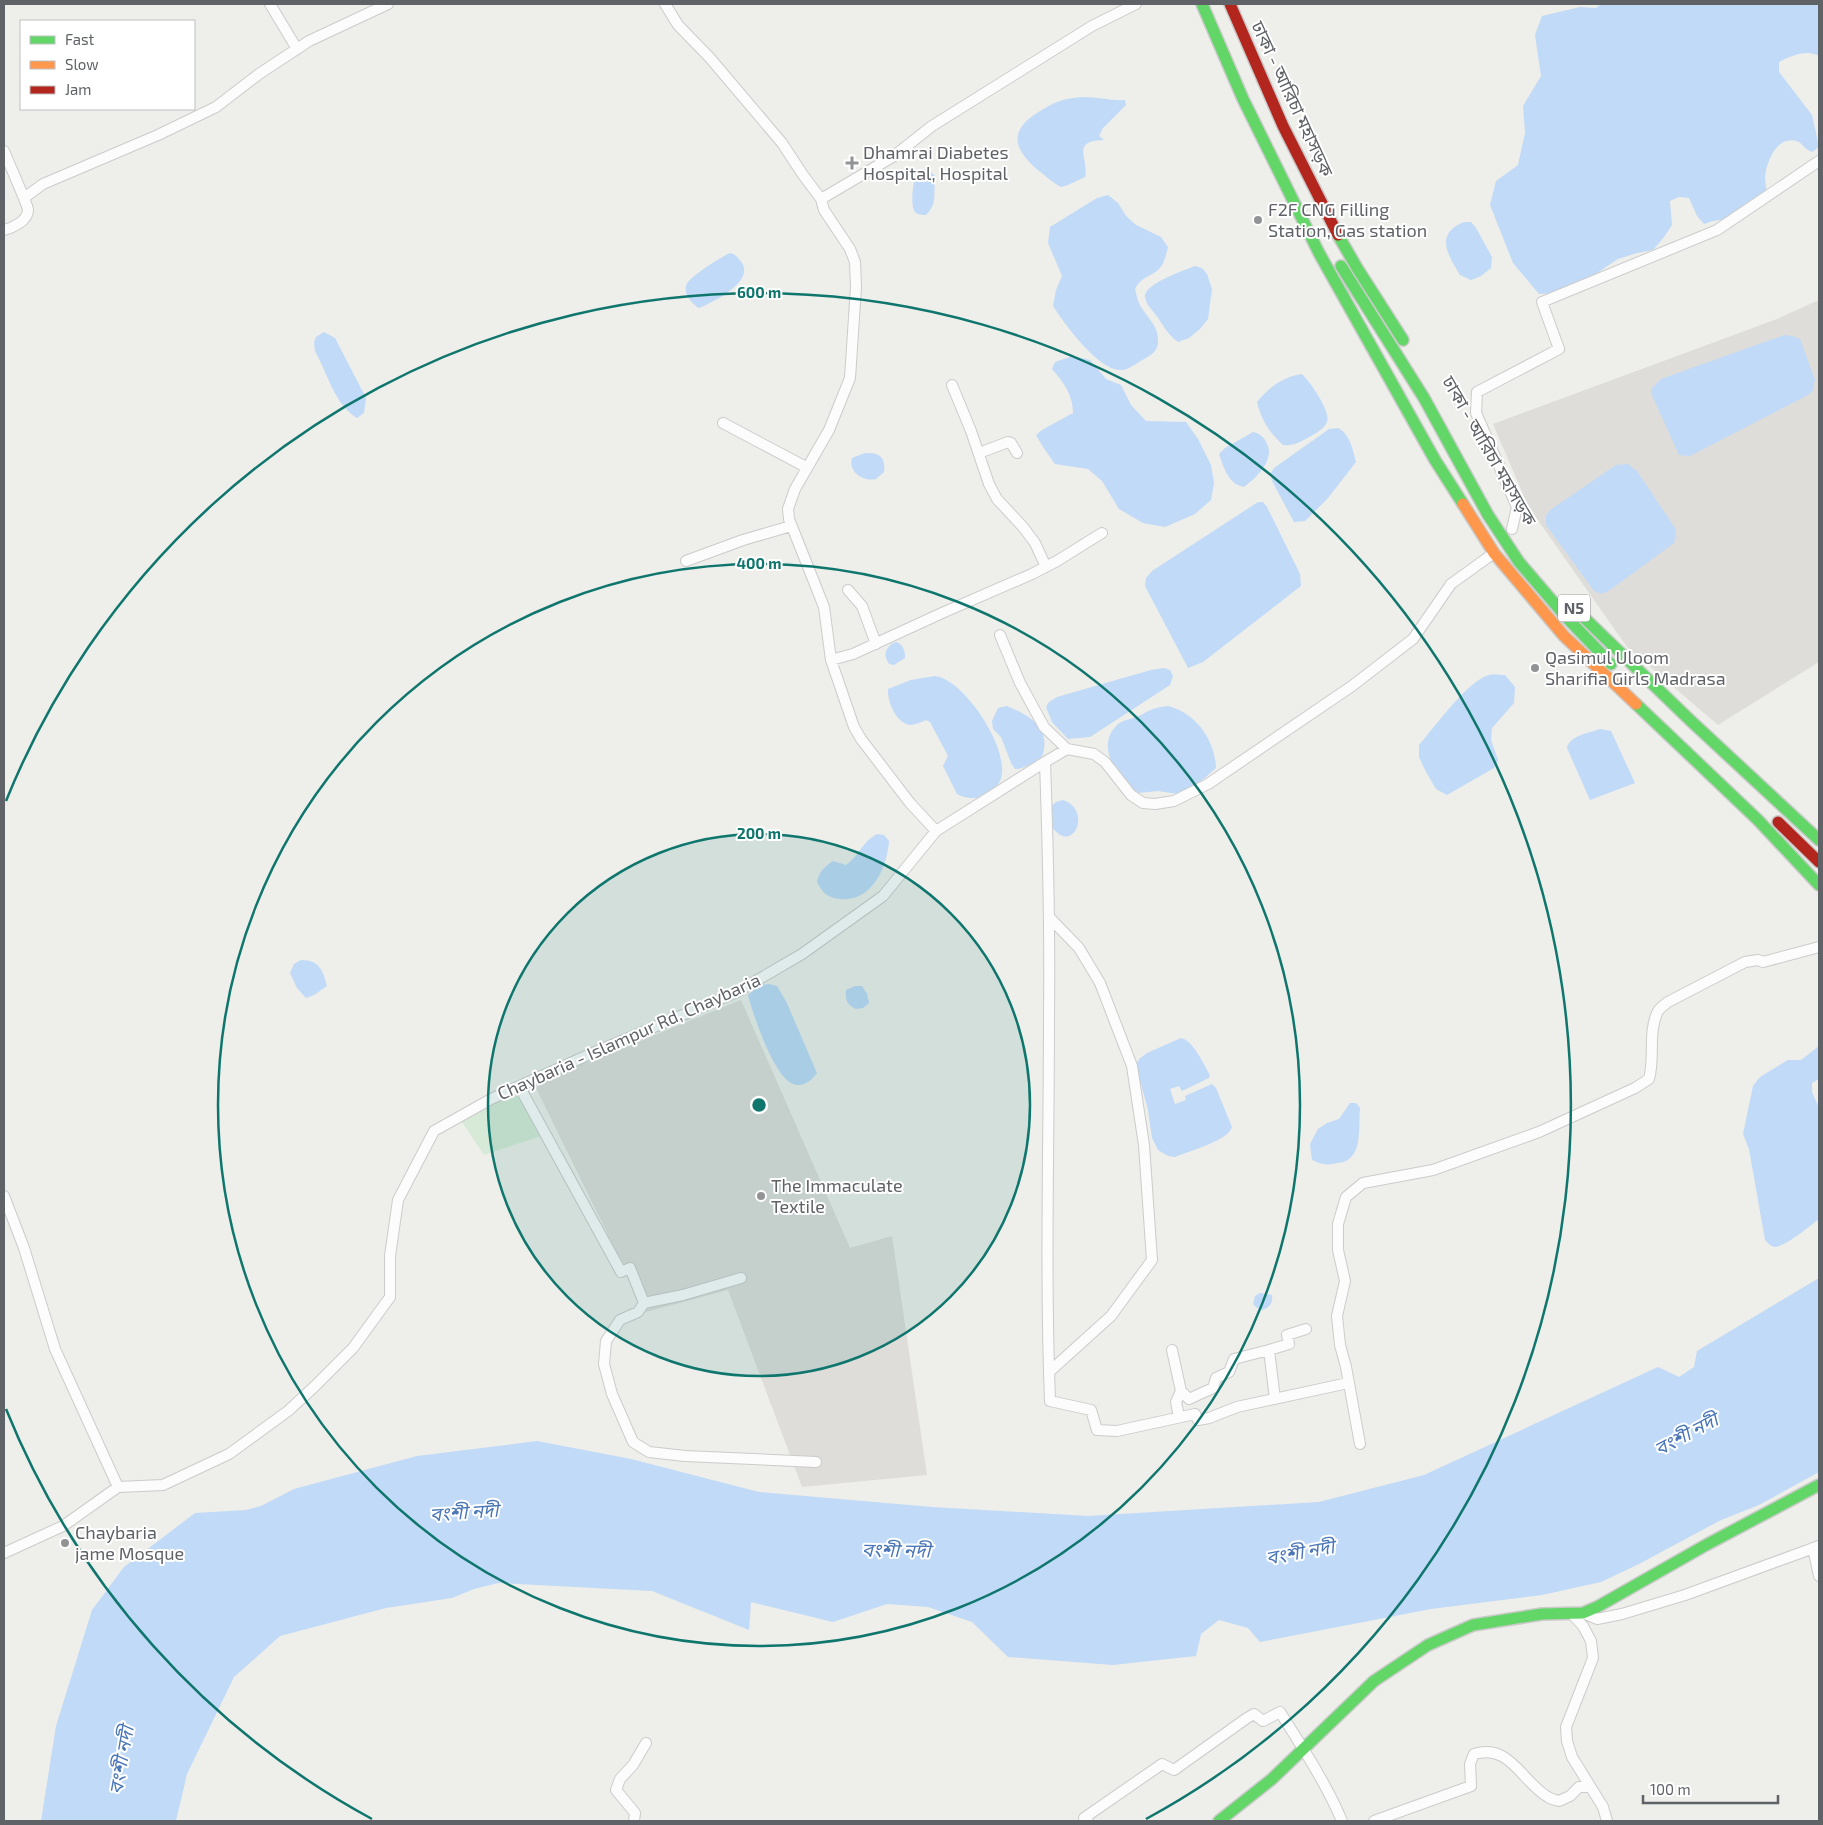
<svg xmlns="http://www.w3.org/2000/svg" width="1823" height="1825" viewBox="0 0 1823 1825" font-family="'Exo 2','Noto Sans Bengali',sans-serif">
<rect width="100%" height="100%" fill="#eeeeea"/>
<path fill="#deddda" d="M1819,300V662L1718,725L1627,647L1528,506L1493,424L1777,319Z
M741,1000L850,1248L892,1236L927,1475L802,1487L728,1290L646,1312L534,1084Z"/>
<path fill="#d7ead7" d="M517,1093L541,1136L484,1155L460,1119Z"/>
<path fill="#c0daf7" d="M1601,4H1819V56C1806,49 1791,56 1779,62V72L1812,115L1819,147L1812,152C1806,150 1803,145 1799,142C1778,133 1767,160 1765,176C1765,182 1766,187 1767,192L1727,219L1713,221L1704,224L1697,216L1689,198L1679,197L1670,201L1672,225L1664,237L1653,250L1637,253L1618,259L1591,277L1554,293L1539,294L1513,263L1490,205L1496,181L1518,165L1525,133L1523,106L1541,76L1535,35L1542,16L1580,7L1596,8Z
M1084,97C1098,97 1111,101 1125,100L1126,105L1103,128L1099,136L1104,140C1070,141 1089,158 1085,177L1068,185L1061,187C1053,183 1046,176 1039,171C1015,151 1007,132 1037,113C1054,102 1064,98 1084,97Z
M921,169L929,170L936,177C932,193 939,202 926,215C922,215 918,215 915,212C910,206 913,182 916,176C917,173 919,172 921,169Z
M1108,195L1118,203L1126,216L1136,225L1161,237L1168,247C1166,255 1164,265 1158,270C1149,277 1140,278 1135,289C1136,293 1137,299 1139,303C1145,316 1158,324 1158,340C1159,350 1152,355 1144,359C1137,363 1127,371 1120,370C1098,370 1064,323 1053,306L1056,290L1062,276L1048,243L1050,227L1097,198Z
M1464,222H1471L1476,228L1492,257L1491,268L1481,276L1471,280L1460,275C1448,255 1434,234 1464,222Z
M730,253C736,254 738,258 742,263C754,282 713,302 699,308C691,303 681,292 688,282C693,275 721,257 730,253Z
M1195,266L1202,268L1207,274L1212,289L1208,319L1200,329L1189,338L1178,342C1168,335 1163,325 1156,315C1152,310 1144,302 1145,295C1147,283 1185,270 1195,266Z
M324,332L335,338L366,398L364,413L357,418C334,404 328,374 315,351L314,342L316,337Z
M1784,335L1792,336L1800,339L1815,380L1813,390L1808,395L1690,456L1679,455L1651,393L1652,388L1661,379Z
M1073,356L1090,360L1106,379L1121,385L1131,405L1146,421L1186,422L1198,439L1211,465L1214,483L1211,500L1195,514L1165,527L1143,523L1119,509L1102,481L1088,469L1055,464L1043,447L1036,435L1042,430L1073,413C1073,395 1064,383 1052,369L1055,362Z
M1302,374C1310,382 1331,411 1327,422C1324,429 1315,434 1309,437C1300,442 1294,446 1283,445C1270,433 1261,420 1257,402C1268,388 1284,376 1302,374Z
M1338,428C1350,434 1353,450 1356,462L1328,498L1305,521L1294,522L1272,481L1271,473L1274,468L1329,429Z
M1253,432C1261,434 1264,437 1267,444C1275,460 1256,478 1244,487C1228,484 1224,468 1219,454L1225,448Z
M865,453C879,452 886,457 884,472L876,479C863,482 848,472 852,458Z
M1628,464L1637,471L1675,528L1676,536L1674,543L1610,590L1602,594L1594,591L1546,525V516L1550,510L1616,465Z
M1258,502H1263L1267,507L1300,574L1301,586L1203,662L1188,668L1145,586L1146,578L1152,571Z
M897,642C904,646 905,651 905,658L894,665L889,664C883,655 885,649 893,643Z
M1164,668L1170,670L1173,676L1170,685L1090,737L1068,739L1052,722L1046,707L1049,702L1057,697L1151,670Z
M1505,675L1515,687L1514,703L1492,728L1491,740L1498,760L1494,768L1447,795L1436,789L1425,770L1419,757V745C1435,727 1467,681 1489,675C1494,674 1500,675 1505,675Z
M935,676C964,679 1013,752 1000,781C996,788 990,792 983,796C975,800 964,798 957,794L943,766L948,756L930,722L926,720C921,722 915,725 910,725C896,723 887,701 888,689L911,680Z
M1007,706C1026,714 1048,725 1044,749C1043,757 1040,760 1033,763C1027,766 1022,769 1015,769L1011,763L1001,737L993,729L992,721L998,708Z
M1168,706C1196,713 1215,740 1216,768L1193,788L1178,794L1158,791L1138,793C1119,778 1094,748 1117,725C1122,720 1132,719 1139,716C1150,710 1155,707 1168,706Z
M1600,729L1611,731L1635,783L1590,800L1567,748C1569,736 1589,733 1600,729Z
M1063,800C1093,810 1073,856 1052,827L1051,806L1056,802Z
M877,834L884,835L889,841C887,868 872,902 840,899C827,898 822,892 817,882C819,872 824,867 833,861L846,865C858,857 862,842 877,834Z
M301,960C320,960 323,971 327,986L314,995L306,998L297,988L290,973L294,964Z
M769,984L777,986L786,1001L817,1073C811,1081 802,1089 791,1083C773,1073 753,1015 748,995L760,985Z
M855,986H862L867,994L869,1003L863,1008L856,1009C847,1005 845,1000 846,990Z
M1181,1038C1193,1040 1204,1065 1210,1075L1209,1078L1182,1091L1179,1086L1170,1089L1175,1104L1186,1100L1185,1096L1212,1084L1216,1088L1232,1127C1228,1141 1189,1151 1175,1157L1168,1156L1158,1150L1152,1138L1148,1110L1136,1066L1139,1059L1147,1053Z
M1819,1046V1079L1812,1083V1092L1819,1108V1219C1810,1226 1786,1246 1775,1247C1771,1247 1768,1243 1765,1240L1749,1149L1743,1134L1753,1086L1760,1077L1788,1060H1801Z
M1350,1103H1356L1360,1108C1358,1127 1364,1161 1338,1163C1326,1165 1323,1165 1312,1160L1310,1144L1318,1129L1327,1123L1339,1119Z
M1819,1278V1472L1759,1505L1721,1520L1639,1564L1601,1582L1542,1595L1431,1609L1260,1642L1248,1628L1219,1620L1201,1634L1196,1656L1113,1665L1008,1657L972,1622L928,1607L887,1604L833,1622L751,1602L749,1630L652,1591L498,1583L474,1589L452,1598L386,1608L280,1636L234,1677L187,1774L176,1821H41L56,1726L92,1610L124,1567L195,1513L246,1510L261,1506L294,1489L417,1456L537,1441L631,1459L759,1492L932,1507L1088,1516L1319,1502L1424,1475L1658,1367L1679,1377L1694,1367L1697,1351Z
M1260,1293L1272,1295C1273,1303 1270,1307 1263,1310L1257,1308L1253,1304L1255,1296Z"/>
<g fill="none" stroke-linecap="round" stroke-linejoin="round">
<g stroke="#cbcccb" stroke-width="12">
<path id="street" d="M270,4L297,49
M4,151L24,198
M821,199L894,156L932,126L1092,26L1136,4
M4,230C12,228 28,221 28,210C28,207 25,202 24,198L43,184L158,135L216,107L259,74L309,41L388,4
M952,385L971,431L989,484L997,499L1023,527L1035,543L1046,567
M723,423L806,467
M979,453L1008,442L1011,443L1017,453
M1512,529L1517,507L1476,413L1477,392L1559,349L1542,302L1717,230L1819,161
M686,561L743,540L791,526
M848,590L862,606L876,644
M1000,635L1020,683L1044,727L1067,749L1094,754L1105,762L1131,795L1143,803L1155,804L1174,801L1208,784L1352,686L1413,639L1451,584L1494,553
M831,660L853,654L942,613L1032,574L1057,561L1102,533
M1045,762L1067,749
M936,831L1045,762C1048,846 1050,931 1049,1015C1049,1144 1045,1273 1050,1401L1091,1410L1097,1430L1117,1431L1195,1414L1198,1420L1209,1418L1237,1407L1348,1383
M1049,917L1079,948L1100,983L1132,1066L1144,1145L1152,1260L1111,1316L1049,1372
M519,1086L621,1272L630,1268L644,1303L683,1295L741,1278
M4,1196L24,1248L55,1349L118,1487
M644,1303L638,1312L620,1320L606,1341L604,1364L612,1394L633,1442L649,1452L685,1456L816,1462
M1172,1350L1181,1391
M1275,1399L1269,1350L1289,1344L1287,1335L1306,1329
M1179,1417L1176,1402L1181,1391L1189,1399L1213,1388L1216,1378L1229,1372L1234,1359L1269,1350
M1360,1444L1346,1367L1340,1345L1337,1316L1345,1281L1338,1250V1224L1346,1197L1363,1183L1433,1170L1539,1132L1635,1088L1649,1079C1655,1057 1648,1034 1657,1013C1659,1008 1664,1005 1668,1002L1745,962L1758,960L1763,962L1819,947
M1813,1548L1819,1576
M4,1553L63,1526L118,1487L163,1485L229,1454L288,1411L315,1386L353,1348L390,1297V1256L398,1200L434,1131L491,1099L588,1055L737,992L802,954L883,896L936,831L910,803L861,739L854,727L831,660L824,607L789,519L788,509L795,489L829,430L850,378L856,287L855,262L850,249L824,210L821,199L803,175L782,143L710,58L678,25L665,4
M1583,1613L1597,1619L1622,1614L1685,1595L1819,1546
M1572,1614L1583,1626L1591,1641L1593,1658L1566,1727L1567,1741L1572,1757L1603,1807L1607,1821
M634,1821L635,1813L616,1790L620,1779L633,1765L646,1743
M1088,1821L1084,1818L1162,1764L1174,1770L1247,1718L1254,1714L1263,1721L1280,1712C1302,1747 1326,1783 1342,1821
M1374,1821L1471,1786L1470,1764L1474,1754C1510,1743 1522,1782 1548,1797C1551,1799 1555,1800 1559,1801L1570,1796L1579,1787H1590"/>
</g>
<g stroke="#cacaca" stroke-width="14">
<path id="fast" d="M1202,4L1243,99L1319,253L1435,460L1463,504
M1338,235L1357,268L1403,340
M1341,266L1424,398L1488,515L1519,562L1567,618L1611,664
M1575,609L1692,722L1819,840
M1636,704L1758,820L1819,885
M1219,1821L1272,1779L1374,1681L1428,1645L1473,1625L1542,1614L1583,1613L1597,1607L1706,1545L1819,1485"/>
</g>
<g stroke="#cacaca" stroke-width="14">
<path id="slow" d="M1463,504L1494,553L1564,636L1636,704"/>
</g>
<g stroke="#cacaca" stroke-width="14">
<path id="jam" d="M1230,4L1283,126L1338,235
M1778,822L1819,862"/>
</g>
<use href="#street" stroke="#fcfcfc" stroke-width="10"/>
<use href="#fast" stroke="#63d668" stroke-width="11"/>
<use href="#slow" stroke="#ff974d" stroke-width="11"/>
<use href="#jam" stroke="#b3261e" stroke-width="11"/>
</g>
<circle cx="759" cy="1105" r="271" fill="#0f766e" fill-opacity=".12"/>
<g fill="none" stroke="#0f766e" stroke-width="2.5">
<circle cx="759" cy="1105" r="271"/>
<circle cx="759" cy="1105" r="541"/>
<path d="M372 1819A812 812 0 0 1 6 1409M6 801A812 812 0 1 1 1146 1819"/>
</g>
<g fill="#919395" stroke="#fff" stroke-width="2">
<path d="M849.5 155.5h5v5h5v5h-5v5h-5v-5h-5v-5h5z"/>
<circle cx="1258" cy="220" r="5"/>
<circle cx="1535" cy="668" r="5"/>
<circle cx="761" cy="1196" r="5"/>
<circle cx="65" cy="1543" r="5"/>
</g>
<g text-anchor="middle" stroke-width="4" stroke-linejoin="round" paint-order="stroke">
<rect fill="#fff" stroke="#8f9195" stroke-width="1" x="1558" y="594.5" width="32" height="27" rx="4"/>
<g font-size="16" font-weight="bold" fill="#5f6267">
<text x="1574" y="614">N5</text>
</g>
<g font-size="18" fill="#5f6267" stroke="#fff">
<text transform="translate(1292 99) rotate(65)" y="6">ঢাকা - আরিচা মহাসড়ক</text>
<text transform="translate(1489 451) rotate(60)" y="6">ঢাকা - আরিচা মহাসড়ক</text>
<text transform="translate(629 1037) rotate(-24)" y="6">Chaybaria - Islampur Rd, Chaybaria</text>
</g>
<g font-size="18" fill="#5f6267" stroke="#fff" text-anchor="start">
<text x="863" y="159">Dhamrai Diabetes<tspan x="863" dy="21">Hospital, Hospital</tspan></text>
<text x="1268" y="216">F2F CNG Filling<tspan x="1268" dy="21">Station, Gas station</tspan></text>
<text x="1545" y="664">Qasimul Uloom<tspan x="1545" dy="21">Sharifia Girls Madrasa</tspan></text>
<text x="771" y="1192">The Immaculate<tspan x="771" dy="21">Textile</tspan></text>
<text x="75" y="1539">Chaybaria<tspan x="75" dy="21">jame Mosque</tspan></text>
</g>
<g font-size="19" font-style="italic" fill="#4a76b8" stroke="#fff">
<text transform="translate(1686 1434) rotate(-28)" y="7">বংশী নদী</text>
<text transform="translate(464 1512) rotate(-4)" y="7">বংশী নদী</text>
<text transform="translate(896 1550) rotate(1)" y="7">বংশী নদী</text>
<text transform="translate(1300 1552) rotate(-10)" y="7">বংশী নদী</text>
<text transform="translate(121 1760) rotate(-80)" y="7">বংশী নদী</text>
</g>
</g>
<circle cx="759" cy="1105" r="8" fill="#0f766e" stroke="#fff" stroke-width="2.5"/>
<g font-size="15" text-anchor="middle" font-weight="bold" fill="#0f766e" stroke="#fff" stroke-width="4" stroke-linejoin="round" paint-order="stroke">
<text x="759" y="298">600 m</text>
<text x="759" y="569">400 m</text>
<text x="759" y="839">200 m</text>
</g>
<rect width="1823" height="1825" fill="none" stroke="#5f6267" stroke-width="10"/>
<rect x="20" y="20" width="175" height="90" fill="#ffffff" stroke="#bfc0c2"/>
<rect x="30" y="36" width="25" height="8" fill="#63d668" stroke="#bfc0c2"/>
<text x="65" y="45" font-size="15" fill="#5f6267">Fast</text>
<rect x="30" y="61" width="25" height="8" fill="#ff974d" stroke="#bfc0c2"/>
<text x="65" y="70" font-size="15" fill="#5f6267">Slow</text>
<rect x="30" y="86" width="25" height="8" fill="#b3261e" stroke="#bfc0c2"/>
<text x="65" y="95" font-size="15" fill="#5f6267">Jam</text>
<path d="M1643 1795v8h135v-8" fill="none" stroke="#5f6267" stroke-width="2.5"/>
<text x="1650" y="1795" font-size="15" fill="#5f6267" stroke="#ffffff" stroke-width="4" paint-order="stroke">100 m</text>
</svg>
